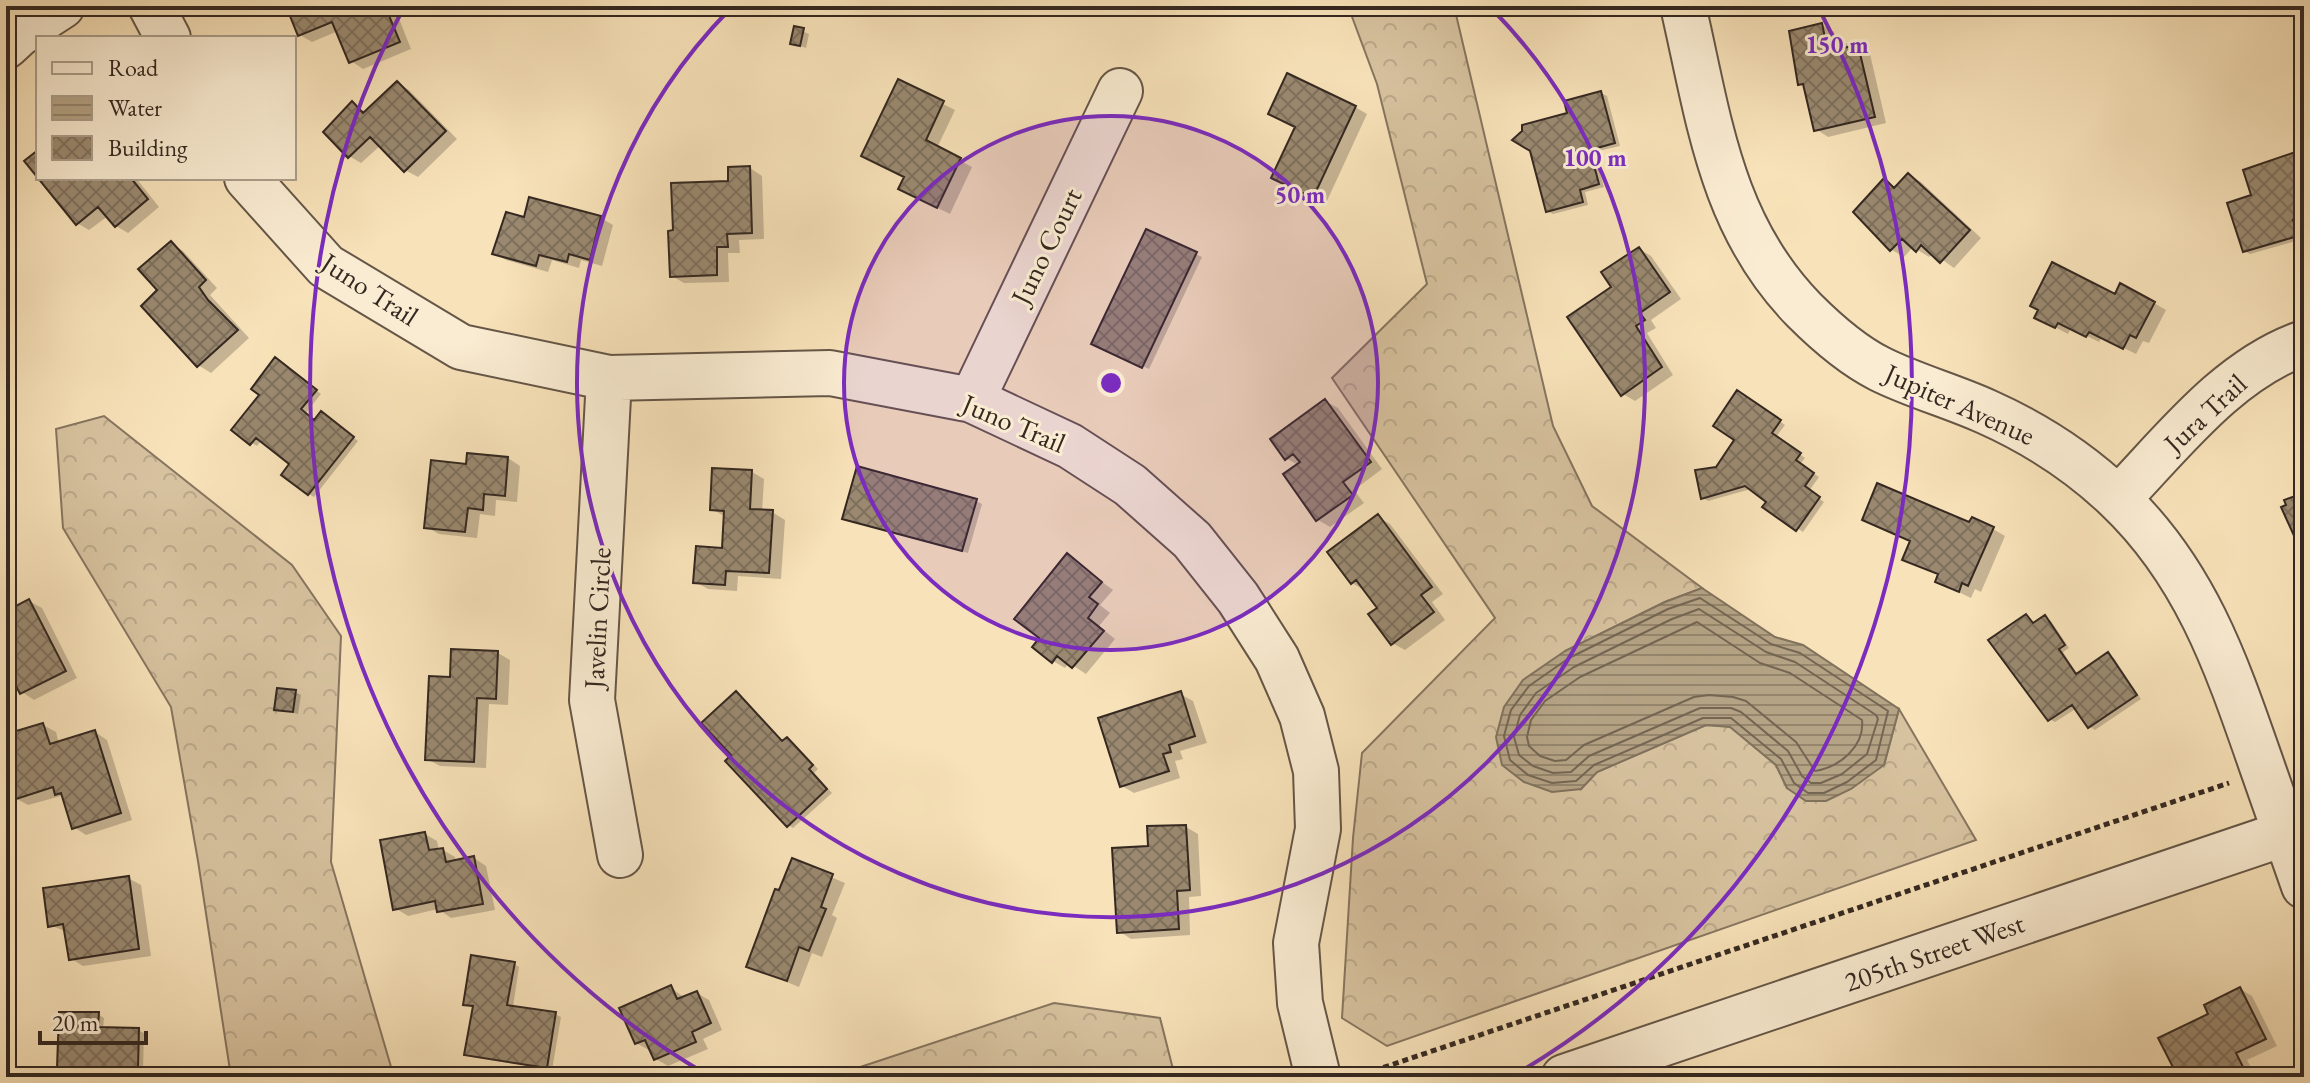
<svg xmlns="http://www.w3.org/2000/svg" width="2310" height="1083" viewBox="0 0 2310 1083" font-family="'EB Garamond',serif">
<defs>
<pattern id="forest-crowns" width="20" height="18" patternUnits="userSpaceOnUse" patternTransform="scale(2)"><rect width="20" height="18" fill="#d7c29f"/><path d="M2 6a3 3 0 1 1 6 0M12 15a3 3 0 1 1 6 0" fill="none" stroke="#b9a789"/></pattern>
<pattern id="water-rules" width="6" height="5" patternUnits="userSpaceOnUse" patternTransform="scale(2)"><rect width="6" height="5" fill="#b5a385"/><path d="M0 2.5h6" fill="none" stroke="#94856c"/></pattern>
<pattern id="building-cross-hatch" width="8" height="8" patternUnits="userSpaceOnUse" patternTransform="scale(2)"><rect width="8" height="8" fill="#9a8970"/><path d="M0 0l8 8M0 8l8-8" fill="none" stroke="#7e705c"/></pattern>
</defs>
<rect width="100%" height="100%" fill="#f8e2b9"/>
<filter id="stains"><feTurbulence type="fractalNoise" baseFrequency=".0025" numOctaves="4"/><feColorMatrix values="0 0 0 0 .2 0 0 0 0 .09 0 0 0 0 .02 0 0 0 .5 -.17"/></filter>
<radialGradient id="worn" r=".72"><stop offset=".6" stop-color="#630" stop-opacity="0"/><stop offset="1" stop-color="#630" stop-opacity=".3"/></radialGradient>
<path fill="url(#forest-crowns)" stroke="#867560" stroke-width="2" d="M1348,6H1454L1553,426L1592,506L1702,588L1665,602L1565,651L1581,789L1597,772L1706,725L1730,726L1776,765L1787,788L1884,765L1899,709L1976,840L1387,1046L1342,1018L1353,838L1362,753L1495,618L1332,378L1427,284L1377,84Z
M104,416L292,565L341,636L331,862L394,1077H231L198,861L171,707L63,528L56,429Z
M1054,1003L1160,1018L1175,1077H830Z"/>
<path fill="url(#water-rules)" stroke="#81725d" stroke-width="2" d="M1702,588L1775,637L1803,645L1899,709L1884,765L1851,789L1826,801H1806L1787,788L1776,765L1730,727L1706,725L1597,772L1581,789L1552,792L1524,782L1502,765L1496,737L1504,707L1523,680L1565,651L1665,602Z"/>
<path fill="#0003" d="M288,6H394L411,49L363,69L351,61L338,31L312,42L300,35Z
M1255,6H1282L1270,16Z
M1512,6H1560L1525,14Z
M1822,25L1834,32L1836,42L1841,41L1870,54L1886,123L1828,137L1816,129L1806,87L1800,84Z
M795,28L809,34L806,48L792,43Z
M899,82L955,110L937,148L972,167L950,214L913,196L906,177Z
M397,83L409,90L457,139L418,177L405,170L381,145L361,163L349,156L353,104L367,113Z
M1601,93L1607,96L1620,146L1594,152L1604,187L1585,192L1588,205L1553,214L1547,211L1569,114Z
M1355,107L1367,114L1326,203L1286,184Z
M2304,152V221L2297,223L2303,239L2250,254L2244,251L2254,196Z
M750,168L762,176L764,239L739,240L740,253H728L729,282L684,283L672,276L730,183Z
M1909,175L1921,182L1981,238L1954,268L1933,253L1929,257L1913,247L1904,257L1892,250L1856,212L1884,181L1897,188Z
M40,178H136L159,207L128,233L116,226L108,216L89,230L77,223Z
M530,199L601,218L613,225L602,266L581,260L579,268L552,260L548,272L506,260L494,253L525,219Z
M1147,232L1202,257L1149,369L1099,346Z
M171,243L183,251L217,288L210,295L249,338L211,373L198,365L160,290Z
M1639,249L1651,256L1681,299L1651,320L1656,328L1647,333L1673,375L1635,401L1623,394L1614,288Z
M2116,296L2154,303L2166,310L2149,343L2143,341L2136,354L2102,337L2099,342L2071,328L2068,334L2049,324Z
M281,363L321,394L305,414L315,422L327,417L358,441L314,497L309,494L292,464L262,440L257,446L252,443L262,394Z
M1743,396L1785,425L1776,437L1805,458L1800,464L1819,477L1809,491L1824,502L1803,532L1764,506L1768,501L1751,489L1708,501L1703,498L1717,469L1737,440Z
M1325,401L1338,408L1382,469L1354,490L1364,503L1330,527L1318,520L1285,475L1298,465L1286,458Z
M508,458L520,466L517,502L496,500L495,516L480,514L477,538L439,534L426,527L468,466Z
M752,472L764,479L762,512H772L785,520L781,579L738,576L737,591L708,589L695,582L724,550V516L712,509Z
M976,501L982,504L968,553L845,518Z
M1378,517L1390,524L1443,594L1432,602L1445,620L1405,650L1392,643L1380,608L1364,590L1352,583Z
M1864,519L1970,525L1993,529L2005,536L1981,592L1975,589L1971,598L1950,588L1940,575L1917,566L1912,542Z
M1067,556L1113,590L1100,605L1110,613L1099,626L1115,639L1086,674L1069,663L1065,668L1053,661L1041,638Z
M29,601L42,608L77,678L34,700L22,692L6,662V613Z
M2027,616L2035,624L2045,618L2051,621L2069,648L2063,652L2078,675L2108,654L2114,658L2141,699L2095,730L2089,726L2077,708L2055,722L2049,719Z
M498,653L510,660L508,705L489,704L486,768L440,766L427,759L451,679Z
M295,692L301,695L298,714L276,709Z
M736,694L784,742L787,739L793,742L818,769L814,773L832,793L793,828L788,825L734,755Z
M1180,694L1193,701L1207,743L1180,751L1183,759L1175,761L1180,778L1134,793L1122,786Z
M43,725L56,732L59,744L95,732L107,740L132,820L86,835L74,827L65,798L61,796L28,805L15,798L6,769V736Z
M1186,827L1198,834L1201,896L1189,897L1190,935L1131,939L1119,931L1150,848Z
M425,834L437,841L439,850H443L455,857L456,862L474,858L486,866L495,910L451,918L438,909L408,916L395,908Z
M793,861L845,883L832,915L837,918L822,957L812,953L799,987L748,966Z
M128,878L141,885L151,956L83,966L70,958L67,932L50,925Z
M514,964L519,967L513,1007L555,1014L561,1017L552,1070L472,1057L467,1054L474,1008L465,1004Z
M670,987L685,998L697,993L709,1000L722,1030L703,1039L708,1049L668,1066L656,1059L652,1049L649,1050L636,1043Z
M2240,989L2252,996L2277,1046L2247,1060L2256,1077H2180L2211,1015Z
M98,1014L104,1018L103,1029L138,1030L144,1033L143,1070L155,1073V1077H72V1070L59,1066Z"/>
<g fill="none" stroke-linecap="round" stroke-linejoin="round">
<path stroke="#746653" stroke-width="2" d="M1700,598L1771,644L1800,653L1888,711L1876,760L1847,782L1824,793H1808L1794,783L1781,759L1731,718H1703L1594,765L1576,781L1552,783L1528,775L1510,760L1504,736L1511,710L1529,686L1569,658L1668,609Z
M1699,609L1766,652L1795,662L1876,715L1878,719L1867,754L1842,774L1821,783H1811L1802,776L1788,751L1741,712L1731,708H1700L1589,756L1571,772L1553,773L1533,766L1519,755L1514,737L1520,715L1536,693L1574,667L1672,619Z
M1697,622L1760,663L1790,673L1862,720C1865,746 1840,767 1815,771L1796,742L1746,701L1733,697L1709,695L1694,697L1584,745L1566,760L1555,761L1540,756L1529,746L1527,737L1531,720L1545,701L1580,677Z"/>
</g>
<path fill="url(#building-cross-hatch)" stroke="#342821" stroke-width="2" d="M286,6H385L400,42L349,63L332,22L298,36Z
M1822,23L1826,43L1841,39L1843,48L1858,45L1875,117L1814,131L1803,84L1798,85L1789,31Z
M794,26L804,28L800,46L790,44Z
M1287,73L1356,106L1313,198L1271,178L1295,127L1268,114Z
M898,79L944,101L926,140L961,158L937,208L898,189L904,177L861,156Z
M397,81L446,131L404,172L370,137L348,158L323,132L352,101L363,113Z
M1601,91L1615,143L1590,150L1599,184L1580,190L1583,202L1546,212L1530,151L1512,140L1522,131V125L1567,113L1564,101Z
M2304,149V217L2293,220L2298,236L2243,252L2227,203L2251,195L2243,170Z
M38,150V178H131L148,199L115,227L98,207L76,225L24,161Z
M750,166L752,233L727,234L728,247H717V275L670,277L668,231L673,230L671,183L728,181V167Z
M1908,173L1970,230L1940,263L1921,245L1916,252L1902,239L1890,251L1853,212L1884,178L1894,188Z
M529,197L601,216L590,260L569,254L567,262L539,255L536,266L492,254L506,212L524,217Z
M1146,229L1197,252L1142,368L1091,344Z
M171,241L206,280L199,287L208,300L238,330L197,367L141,306L157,290L138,269Z
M1639,247L1670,292L1640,313L1645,320L1636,326L1662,367L1621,396L1567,317L1611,287L1601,272Z
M2052,262L2115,294L2120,283L2155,302L2136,338L2130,335L2123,349L2089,332L2086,337L2058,323L2055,328L2034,318L2038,310L2030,306Z
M275,357L317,390L301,409L314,420L321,411L354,437L308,495L281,475L289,464L256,438L250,445L231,430L259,395L251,389Z
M1737,390L1781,420L1772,433L1801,453L1796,460L1814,473L1805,486L1820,497L1796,531L1762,507L1766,502L1745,486L1701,499L1695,470L1716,467L1734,440L1713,426Z
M1325,399L1371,462L1343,482L1353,495L1316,521L1283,474L1300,462L1293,454L1285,460L1270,439Z
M467,453L508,457L505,496L484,494L483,510L468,508L465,532L424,528L431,460L466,464Z
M857,466L977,499L962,551L842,519Z
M712,468L752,470L750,509L773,510L769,573L726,571L725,585L693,583L696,546L722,548L724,511L710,510Z
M1877,483L1969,522L1972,517L1994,527L1968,586L1962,583L1959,592L1935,582L1938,574L1902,560L1910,541L1862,520Z
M2304,493V547L2300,549L2281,507L2286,505L2284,500Z
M1378,514L1432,587L1421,595L1434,612L1391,645L1368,614L1377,608L1356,580L1351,584L1327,552Z
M1067,553L1102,582L1089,597L1098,604L1088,618L1104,631L1072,668L1057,656L1052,663L1032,647L1039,638L1014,619Z
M29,599L66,671L20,694L6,666V611Z
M2026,614L2033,623L2045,615L2065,645L2059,649L2076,674L2108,652L2137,695L2088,728L2072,705L2048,721L1988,640Z
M451,649L498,651L496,699L477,698L474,762L425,760L429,676L450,677Z
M277,688L296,690L293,712L274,710Z
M736,691L782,741L787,737L813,765L809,769L827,789L787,827L725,761L731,755L701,723Z
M1181,691L1195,736L1169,745L1171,752L1163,754L1169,771L1120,787L1098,718Z
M43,723L50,744L95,730L121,813L72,829L61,793L55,795L53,787L13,800L6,775V734Z
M1186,825L1190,890L1177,891L1179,929L1117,933L1112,848L1148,846L1147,826Z
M425,832L429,850L443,848L446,862L474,856L483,904L437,912L435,901L393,910L380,840Z
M792,858L833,874L821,907L826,909L809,951L799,947L787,981L746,967L775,889L779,890Z
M129,876L139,949L69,960L63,924L48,927L43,888Z
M471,955L515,962L507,1005L556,1012L547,1068L464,1055L473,1006L463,1005Z
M671,985L677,999L697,991L711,1023L692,1032L696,1042L654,1060L645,1040L635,1044L619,1008Z
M2240,987L2266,1039L2236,1053L2248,1077H2178L2158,1038L2208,1014L2204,1005Z
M59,1012H99L98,1027L139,1028L138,1068H150V1077H70V1068H57Z"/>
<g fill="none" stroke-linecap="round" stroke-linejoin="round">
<g stroke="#655647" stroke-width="48">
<path id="minor" d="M151,6L168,38
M1683,6C1709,118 1720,224 1804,310C1826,332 1852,355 1880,369C1914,386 1952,396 1987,412C2034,433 2079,462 2117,498C2198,575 2228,669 2264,772C2277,810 2291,848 2304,886
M6,46L19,34L62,6
M247,178L326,266L461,347L609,378L830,373L972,400L1070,446L1130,485L1192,540L1238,598L1277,659L1302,716L1316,771L1318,829L1296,943L1300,1003L1318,1077
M609,378L592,700L620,855
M972,400L1120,91
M2118,499C2172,443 2228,369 2304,343
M1564,1077L2304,827"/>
</g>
<path stroke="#342821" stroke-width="5" stroke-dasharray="6 4" stroke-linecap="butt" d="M1355,1077L2229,783"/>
<use href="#minor" stroke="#faecd2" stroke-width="44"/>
</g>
<circle cx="1111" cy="383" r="267" fill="#7b2cbf" fill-opacity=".12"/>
<g fill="none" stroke="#7b2cbf" stroke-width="4">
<circle cx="1111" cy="383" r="267"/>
<path d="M1492 9A534 534 0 1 1 730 9"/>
<path d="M711 1077A801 801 0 0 1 404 7M1818 7A801 801 0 0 1 1511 1077"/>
</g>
<g text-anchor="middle" stroke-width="6" stroke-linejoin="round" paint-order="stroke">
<g font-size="28" fill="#342821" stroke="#faecd2">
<text transform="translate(1046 246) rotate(-64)" y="10">Juno Court</text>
<text transform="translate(370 289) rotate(33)" y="10">Juno Trail</text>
<text transform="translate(1960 404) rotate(24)" y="10">Jupiter Avenue</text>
<text transform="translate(2205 413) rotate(-43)" y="10">Jura Trail</text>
<text transform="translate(1014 423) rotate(23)" y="10">Juno Trail</text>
<text transform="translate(597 618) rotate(-87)" y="10">Javelin Circle</text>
<text transform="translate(1934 952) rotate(-19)" y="10">205th Street West</text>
</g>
</g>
<circle cx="1111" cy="383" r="12" fill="#7b2cbf" stroke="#faecd2" stroke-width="4"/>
<g font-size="24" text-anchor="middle" font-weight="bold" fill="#7b2cbf" stroke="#faecd2" stroke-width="6" stroke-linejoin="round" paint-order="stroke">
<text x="1837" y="53">150 m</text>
<text x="1595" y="166">100 m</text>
<text x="1300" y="203">50 m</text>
</g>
<rect width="2310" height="1083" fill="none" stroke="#f8e2b9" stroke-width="32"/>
<rect x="8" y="8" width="2294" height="1067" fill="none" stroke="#342821" stroke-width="4"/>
<rect x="16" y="16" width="2278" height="1051" fill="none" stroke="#342821" stroke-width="2"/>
<rect x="36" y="36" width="260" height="144" fill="#faecd2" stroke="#ab9e8b" stroke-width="2"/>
<rect x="52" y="62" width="40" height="12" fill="#faecd2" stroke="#ab9e8b" stroke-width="2"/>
<text x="108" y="76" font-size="24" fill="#342821">Road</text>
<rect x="52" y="96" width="40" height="24" fill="url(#water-rules)" stroke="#ab9e8b" stroke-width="2"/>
<text x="108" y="116" font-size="24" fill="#342821">Water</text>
<rect x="52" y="136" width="40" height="24" fill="url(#building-cross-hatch)" stroke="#ab9e8b" stroke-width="2"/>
<text x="108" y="156" font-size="24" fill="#342821">Building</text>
<path d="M40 1031v12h106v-12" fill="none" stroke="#342821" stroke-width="4"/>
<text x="52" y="1031" font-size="24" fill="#342821" stroke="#faecd2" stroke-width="6" paint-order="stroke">20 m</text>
<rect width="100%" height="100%" filter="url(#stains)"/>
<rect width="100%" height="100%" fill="url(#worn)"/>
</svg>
